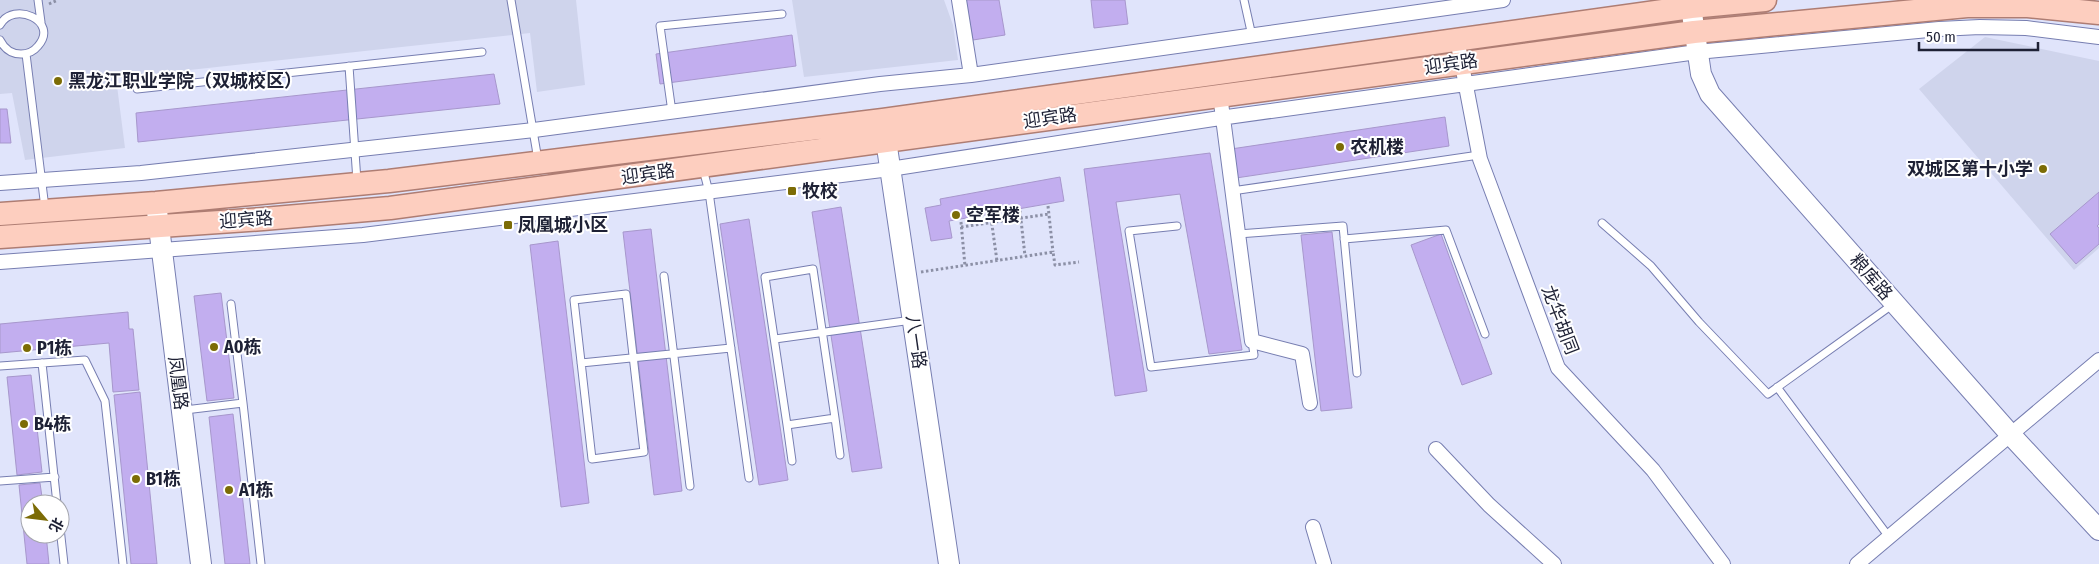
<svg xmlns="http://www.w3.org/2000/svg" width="2099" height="564" viewBox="0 0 2099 564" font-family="'Fira Sans Condensed','Noto Sans SC',sans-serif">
<rect width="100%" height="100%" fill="#e0e4fb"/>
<path fill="#cfd4ec" d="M0,0H576L585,85L537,92L530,33L116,78L125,148L25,160L12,93L0,94Z
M792,0H944L953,25L958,60L804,77Z
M1985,37L2099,61V248L2074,270L1919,89Z"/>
<path fill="#c2aeef" stroke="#a797cc" d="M966,0H999L1005,35L973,40Z
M1091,0H1125L1128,24L1094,28Z
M792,35L796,66L660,84L656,54Z
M494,74L500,104L138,142L136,113Z
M0,109H7L11,143H0Z
M1445,117L1449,146L1236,178L1231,149Z
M1210,153L1242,350L1209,354L1180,194L1116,202L1147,391L1115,396L1084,169Z
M1060,177L1064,201L949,221L952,238L931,241L925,208L941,205L940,199Z
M2099,192V224L2097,226L2099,228V244L2076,264L2050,234Z
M841,207L882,468L852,472L812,212Z
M749,219L788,480L759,485L720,224Z
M651,229L682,491L654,495L623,232Z
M1332,232L1352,408L1321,411L1301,235Z
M1441,234L1492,374L1462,385L1411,245Z
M558,241L589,503L561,507L530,245Z
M221,293L234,398L207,401L194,296Z
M128,312L129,329H133L139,390L113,392L109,343L0,353V324Z
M31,375L42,472L17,475L7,377Z
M140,392L157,564H131L114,395Z
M233,414L250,564H225L209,417Z
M40,483L43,504H30V534H46L49,564H27L19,485Z"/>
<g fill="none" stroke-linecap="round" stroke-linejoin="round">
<g stroke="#777eb1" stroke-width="9">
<path id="lane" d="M38,0L41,22
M511,0L538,160
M1244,0L1252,36
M0,25C13,0 60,21 38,46C34,51 28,54 21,54C11,54 4,48 0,40
M26,54L45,208
M349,66L357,181
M137,89L482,52
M672,112L660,26L782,14
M703,169L709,192L749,478
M1232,191L1479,155
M1602,223L1651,266L1699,322L1768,394L1892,305
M1177,226L1129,231L1151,367L1254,355L1252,341
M1238,234L1343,226L1357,373
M1344,239L1446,230L1485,334
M813,269L835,418L787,425L765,277Z
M664,276L690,486
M626,294L644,452L592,459L574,300Z
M775,339L912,320
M42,363L57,504
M581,363L731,348
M0,366L85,360L105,401L123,564
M1777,387L1889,537
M243,403L261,564
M185,410L243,403L231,304
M835,418L840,455
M787,425L792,461
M0,481L55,477
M60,528L64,564"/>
</g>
<g stroke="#777eb1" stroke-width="16">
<path id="street" d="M959,0L971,75
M1457,39L1480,159L1558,368L1653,470L1723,564
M1220,95L1252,341L1302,354L1310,403
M0,183L141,173L534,130L880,84L971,75L1503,0
M0,262L363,235L890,169L1220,118L1697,52L1939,29L1980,27L2026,28L2099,37
M1436,449L1489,505L1554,564
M1313,527L1324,564
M1857,564L2099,360"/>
</g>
<g stroke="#777eb1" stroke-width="22">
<path id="secondary" d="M1690,0L1701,74L1710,94L2010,434L2099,530
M884,127L949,564
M156,203L201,564"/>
</g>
<g stroke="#ae7d73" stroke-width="25">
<path id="primary" d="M0,214L156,203L389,181L883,120L1691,7L1765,0
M0,237L263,219L390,208L1694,32L1967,6H2028L2099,13"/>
</g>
<path stroke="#8c90a6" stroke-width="3" stroke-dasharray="2.5 2.5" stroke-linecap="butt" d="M49,4L58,0
M1048,206L1053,252
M1020,211L1025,256
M991,218L997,261
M961,222L965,266
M961,227L1049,214
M921,272L1053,252L1055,265L1079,262"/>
<use href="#lane" stroke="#fff" stroke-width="7"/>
<use href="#street" stroke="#fff" stroke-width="14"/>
<use href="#secondary" stroke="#fff" stroke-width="20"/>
<use href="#primary" stroke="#fdcebf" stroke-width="22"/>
</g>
<g fill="#7c6c06" stroke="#fff" stroke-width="2">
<circle cx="58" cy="81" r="5"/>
<circle cx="1340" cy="147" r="5"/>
<circle cx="2043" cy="169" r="5"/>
<rect x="787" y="186" width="10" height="10" rx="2.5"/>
<circle cx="956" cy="215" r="5"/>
<rect x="503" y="220" width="10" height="10" rx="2.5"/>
<circle cx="214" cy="347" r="5"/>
<circle cx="27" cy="348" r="5"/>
<circle cx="24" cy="424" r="5"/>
<circle cx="136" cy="479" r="5"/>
<circle cx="229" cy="490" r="5"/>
</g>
<g text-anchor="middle" stroke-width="4" stroke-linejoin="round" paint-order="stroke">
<g font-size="18" fill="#1e2135" stroke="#fff">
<text transform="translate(1451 64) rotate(-8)" y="6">迎宾路</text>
<text transform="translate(1050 118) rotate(-8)" y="6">迎宾路</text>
<text transform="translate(648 174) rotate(-8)" y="6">迎宾路</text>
<text transform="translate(246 220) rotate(-4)" y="6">迎宾路</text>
<text transform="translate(1871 277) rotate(49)" y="6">粮库路</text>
<text transform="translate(1560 320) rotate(69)" y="6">龙华胡同</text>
<text transform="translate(916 342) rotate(82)" y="6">八一路</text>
<text transform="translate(178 383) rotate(83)" y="6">凤凰路</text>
</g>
<g font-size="18" font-weight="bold" fill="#1e2135" stroke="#fff" text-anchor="start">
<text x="68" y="87">黑龙江职业学院（双城校区）</text>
<text x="1350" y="153">农机楼</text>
<text x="2033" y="175" text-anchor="end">双城区第十小学</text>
<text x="802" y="197">牧校</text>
<text x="966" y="221">空军楼</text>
<text x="518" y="231">凤凰城小区</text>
<text x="224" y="353">A0栋</text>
<text x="37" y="354">P1栋</text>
<text x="34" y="430">B4栋</text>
<text x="146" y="485">B1栋</text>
<text x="239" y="496">A1栋</text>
</g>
</g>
<g transform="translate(45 519) rotate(118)"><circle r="24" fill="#ffffff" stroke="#a5a6ae"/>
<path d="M0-4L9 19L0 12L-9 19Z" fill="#7c6c06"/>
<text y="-8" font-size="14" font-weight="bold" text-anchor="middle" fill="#1e2135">北</text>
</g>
<path d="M1919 42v8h119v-8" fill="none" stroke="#1e2135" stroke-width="2.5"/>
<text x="1926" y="42" font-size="15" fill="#1e2135" stroke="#ffffff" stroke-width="4" paint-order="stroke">50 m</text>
</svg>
